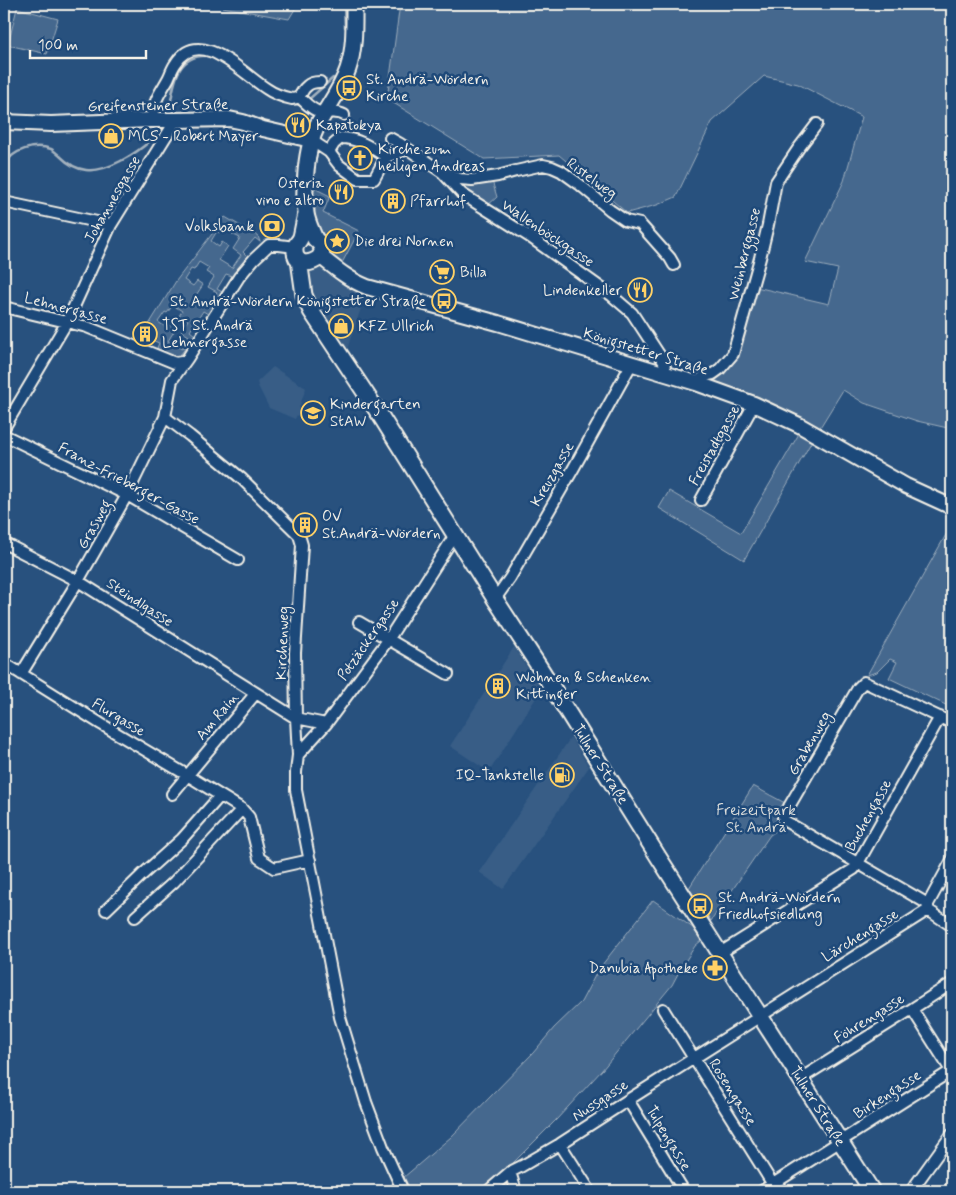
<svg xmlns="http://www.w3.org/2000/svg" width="956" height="1195" viewBox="0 0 956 1195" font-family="Mynerve,sans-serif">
<rect width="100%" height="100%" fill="#28517e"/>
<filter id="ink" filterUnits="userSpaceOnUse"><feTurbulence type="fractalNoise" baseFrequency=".02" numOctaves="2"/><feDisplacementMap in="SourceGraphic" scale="10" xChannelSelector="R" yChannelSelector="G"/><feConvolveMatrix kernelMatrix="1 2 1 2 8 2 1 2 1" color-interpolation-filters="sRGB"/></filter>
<g filter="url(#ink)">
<path fill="#375d86" d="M317,266L326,267L367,291L346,352L312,300L309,287L311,273Z
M273,367L306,388L299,408L304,410L302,418L297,415L295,419L269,408L258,386L257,382Z
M306,514L313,522L312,536L307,535L296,524Z
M514,647L541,690L489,772L450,746Z
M571,737L589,767L503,889L479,872Z"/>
<path fill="#45688e" stroke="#9cacbb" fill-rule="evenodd" d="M206,4H298L289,19Z
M400,4H952V429L917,421L864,403L843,390L819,429L714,383L735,356L756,287L829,304L838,269L805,262L844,181L862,117L798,84L764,76L712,122L676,197L657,205L627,213L559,155L484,159L387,99Z
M17,8L58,19L47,54L8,45Z
M450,177L492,181L497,197L487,206L465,191Z
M312,187L330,196L323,213L359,231L342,263L338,261H334L326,244L319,235L313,217L315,210L312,195Z
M225,217L258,236L260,242L255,238L243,252L248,257L232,276L226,274L217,289L222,292L208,314L203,311L190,331L195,335L181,354C173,359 163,353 157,348L159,343L145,337L147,333L145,331L176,281ZM225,224L234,229L232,234L240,238L233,249L241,255L232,268L219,260L228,246L222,242L219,247L211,241L217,231L219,233ZM199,262L209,268L206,272L214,277L208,287L217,292L208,307L194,298L203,285L197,281L193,286L184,280L191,269L194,270ZM173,305L182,311L179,316L188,320L181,331L189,336L182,349L168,341L176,328L171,324L167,328L158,322L165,312L167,313Z
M800,432L813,439L744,560L659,508L669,491L741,533Z
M952,524V708L889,678L897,662L890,659L877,672L867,675Z
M753,786L785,803L777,819L783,826L770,835L711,921L689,888Z
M653,900L693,928L701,941L695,946L681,968L672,985L602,1070L557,1119L485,1191H411L404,1177L451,1137L533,1053L554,1028L581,1002L598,970Z"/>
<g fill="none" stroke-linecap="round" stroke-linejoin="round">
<path stroke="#a4b2be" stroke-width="2.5" d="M344,4L345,27
M308,100L333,78
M290,103L301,105
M167,115L169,112C174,85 175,52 211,56
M4,165C13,150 34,143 51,149C54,150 57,154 60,156C67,163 76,169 86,170C106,173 137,153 151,140C155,136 159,130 162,125"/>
<g stroke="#f4f1e8" stroke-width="14">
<path id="street" d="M299,97C305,102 311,110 320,112C328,114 336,110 344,115
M151,120C153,113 154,107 156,101C159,93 165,85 169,77C171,72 173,67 176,63C200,25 244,75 267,89C274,94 283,97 292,99C303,98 300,91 307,86C310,83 316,82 320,82
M390,138L399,143L442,172L462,194L530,237L611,295L632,313L664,362L666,374
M311,140L329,152L339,165L358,179H374L386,157L408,149
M329,152L334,144L341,138C358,138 372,148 386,157
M446,173L460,179L472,180L498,176L516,171L543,165L552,167L561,171L579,184L610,210L626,221L640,224L670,258L674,265
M4,202L111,225
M4,307L87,327L175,363L181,362L187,359L239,277L254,259L269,245H279L295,247
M696,383L704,376L713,374L720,369L733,354L760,258L768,225L776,182L798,149L817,124
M165,417L190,436L242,479L299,535L302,545L295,653L296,718L298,755L296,772V790L340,1017L366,1102L383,1147L403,1191
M4,428L67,322L111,225L176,120
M4,435L127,495L238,560
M701,500L754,404
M4,543L78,581L256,693
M495,599L510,578L572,471L632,363
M359,622L448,674
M4,663L101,724L187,775L242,809L249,817L259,858L274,868L310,860
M21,674L78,581L127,495L165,417L172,380L187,359
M298,755L326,724L388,640L455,535
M172,794L256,693L296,718L326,724
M928,904L785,821L783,817L858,688L864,682L952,723
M106,910L142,875L182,839L220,796
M928,910L952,926
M135,917L174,882L242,809
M720,953L854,869L858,863L940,717
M663,1009L777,1191
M912,1009L952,1072
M800,1079L912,1009L952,983
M628,1100L684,1191
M560,1144L590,1191
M510,1172L516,1191
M488,1191L510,1172L522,1166L560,1144L628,1100L928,910V904L952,860
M762,1191L951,1071
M911,1191L952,1134"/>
</g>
<g stroke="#f4f1e8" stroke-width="18">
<path id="secondary" d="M4,122L51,124L151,120H176L229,119L243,122L263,129L311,140
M320,256C335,268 349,280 367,287L498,323L666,374L696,383L754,404L799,425L906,486L952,507"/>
</g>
<g stroke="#f4f1e8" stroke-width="19">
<path id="primary" d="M306,215C304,220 302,236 300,239C298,243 295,244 295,249C293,276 339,258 315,239C312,231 307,222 306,213C303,190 306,147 317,126C327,107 341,90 348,69C355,48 354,25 354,4
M299,260L304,295L311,311L380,415L495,599L542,671L659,858L872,1191"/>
</g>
<use href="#street" stroke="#1f4a7a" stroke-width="10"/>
<use href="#secondary" stroke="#1f4a7a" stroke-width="14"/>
<use href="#primary" stroke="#1f4a7a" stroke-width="15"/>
</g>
</g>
<defs>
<g id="bus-ring" transform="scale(1.25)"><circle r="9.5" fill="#1f4a7a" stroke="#ffd166" stroke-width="1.5"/><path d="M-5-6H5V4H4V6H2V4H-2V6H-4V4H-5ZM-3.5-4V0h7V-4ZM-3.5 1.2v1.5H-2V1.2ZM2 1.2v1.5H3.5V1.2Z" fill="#ffd166"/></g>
<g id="restaurant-ring" transform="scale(1.25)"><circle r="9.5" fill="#1f4a7a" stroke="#ffd166" stroke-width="1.5"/><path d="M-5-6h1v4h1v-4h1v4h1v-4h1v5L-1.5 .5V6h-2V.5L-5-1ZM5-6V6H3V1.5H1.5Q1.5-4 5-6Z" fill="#ffd166"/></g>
<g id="shop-ring" transform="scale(1.25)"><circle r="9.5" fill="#1f4a7a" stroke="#ffd166" stroke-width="1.5"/><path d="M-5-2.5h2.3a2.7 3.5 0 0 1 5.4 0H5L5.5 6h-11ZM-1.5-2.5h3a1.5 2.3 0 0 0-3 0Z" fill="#ffd166"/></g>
<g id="church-ring" transform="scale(1.25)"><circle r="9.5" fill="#1f4a7a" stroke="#ffd166" stroke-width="1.5"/><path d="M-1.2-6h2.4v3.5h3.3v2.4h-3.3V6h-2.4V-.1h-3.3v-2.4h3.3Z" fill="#ffd166"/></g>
<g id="building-ring" transform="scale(1.25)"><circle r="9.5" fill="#1f4a7a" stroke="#ffd166" stroke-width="1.5"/><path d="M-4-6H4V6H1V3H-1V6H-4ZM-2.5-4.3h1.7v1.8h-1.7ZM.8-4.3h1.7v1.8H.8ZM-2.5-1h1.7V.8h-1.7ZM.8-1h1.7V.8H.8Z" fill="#ffd166"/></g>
<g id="bank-ring" transform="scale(1.25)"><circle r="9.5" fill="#1f4a7a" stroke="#ffd166" stroke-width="1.5"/><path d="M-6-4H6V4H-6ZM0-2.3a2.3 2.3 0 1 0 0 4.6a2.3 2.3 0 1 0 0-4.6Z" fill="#ffd166"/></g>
<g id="sight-ring" transform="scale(1.25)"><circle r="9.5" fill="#1f4a7a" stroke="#ffd166" stroke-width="1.5"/><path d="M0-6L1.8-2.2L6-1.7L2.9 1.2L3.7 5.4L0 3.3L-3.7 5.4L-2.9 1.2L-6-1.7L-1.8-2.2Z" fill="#ffd166"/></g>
<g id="supermarket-ring" transform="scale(1.25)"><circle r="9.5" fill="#1f4a7a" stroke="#ffd166" stroke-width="1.5"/><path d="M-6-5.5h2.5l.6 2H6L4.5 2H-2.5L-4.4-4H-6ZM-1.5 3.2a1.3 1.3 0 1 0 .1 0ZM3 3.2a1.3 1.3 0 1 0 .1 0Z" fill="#ffd166"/></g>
<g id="school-ring" transform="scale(1.25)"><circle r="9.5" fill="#1f4a7a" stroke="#ffd166" stroke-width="1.5"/><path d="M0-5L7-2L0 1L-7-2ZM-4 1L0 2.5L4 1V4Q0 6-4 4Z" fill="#ffd166"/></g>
<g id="fuel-ring" transform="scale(1.25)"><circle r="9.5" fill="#1f4a7a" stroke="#ffd166" stroke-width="1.5"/><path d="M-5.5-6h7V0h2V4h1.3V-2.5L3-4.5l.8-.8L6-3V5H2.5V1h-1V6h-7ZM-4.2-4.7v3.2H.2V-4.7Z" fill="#ffd166"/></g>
<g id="pharmacy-ring" transform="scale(1.25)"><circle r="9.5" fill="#1f4a7a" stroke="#ffd166" stroke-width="1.5"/><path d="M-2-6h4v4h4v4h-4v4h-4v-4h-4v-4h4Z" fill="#ffd166"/></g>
</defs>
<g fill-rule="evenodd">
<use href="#bus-ring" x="349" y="88"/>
<use href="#restaurant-ring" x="298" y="125"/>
<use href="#shop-ring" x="111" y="136"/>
<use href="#church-ring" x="360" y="158"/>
<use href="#restaurant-ring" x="341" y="192"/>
<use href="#building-ring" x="393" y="201"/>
<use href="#bank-ring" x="272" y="226"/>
<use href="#sight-ring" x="337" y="241"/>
<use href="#supermarket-ring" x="442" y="272"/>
<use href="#restaurant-ring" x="640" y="290"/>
<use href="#bus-ring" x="444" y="301"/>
<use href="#shop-ring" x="341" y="326"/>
<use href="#building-ring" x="145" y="334"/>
<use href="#school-ring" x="313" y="413"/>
<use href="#building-ring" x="305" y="525"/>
<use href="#building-ring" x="498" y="686"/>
<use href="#fuel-ring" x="562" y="775"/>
<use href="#bus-ring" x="700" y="906"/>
<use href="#pharmacy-ring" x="715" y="968"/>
</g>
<g text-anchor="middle" stroke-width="5" stroke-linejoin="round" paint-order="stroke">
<g font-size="15" fill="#f4f1e8" stroke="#1f4a7a" text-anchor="start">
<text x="366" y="84">St. Andrä-Wördern<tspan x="366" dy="17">Kirche</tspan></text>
<text x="316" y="130">Kapatokya</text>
<text x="128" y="141">MCS - Robert Mayer</text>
<text x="378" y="154">Kirche zum<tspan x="378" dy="17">heiligen Andreas</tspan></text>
<text x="324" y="188" text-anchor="end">Osteria<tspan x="324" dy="17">vino e altro</tspan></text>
<text x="410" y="206">Pfarrhof</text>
<text x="254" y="231" text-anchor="end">Volksbank</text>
<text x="354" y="246">Die drei Nornen</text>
<text x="460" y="277">Billa</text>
<text x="622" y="295" text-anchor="end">Lindenkeller</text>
<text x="426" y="306" text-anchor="end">St. Andrä-Wördern Königstetter Straße</text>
<text x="162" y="330">TST St. Andrä<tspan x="162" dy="17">Lehnergasse</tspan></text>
<text x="358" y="331">KFZ Ullrich</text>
<text x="330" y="409">Kindergarten<tspan x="330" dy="17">StAW</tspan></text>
<text x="322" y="521">OV<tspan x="322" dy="17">St.Andrä-Wördern</tspan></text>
<text x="516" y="682">Wohnen &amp; Schenken<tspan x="516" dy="17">Kittinger</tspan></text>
<text x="544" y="780" text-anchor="end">IQ-Tankstelle</text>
<text x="718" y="902">St. Andrä-Wördern<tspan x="718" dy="17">Friedhofsiedlung</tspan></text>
<text x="698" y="973" text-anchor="end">Danubia Apotheke</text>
</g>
<g font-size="15" fill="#f4f1e8" stroke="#1f4a7a">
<text transform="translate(158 105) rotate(-1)" y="5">Greifensteiner Straße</text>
<text transform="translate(592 178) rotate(36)" y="5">Ristelweg</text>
<text transform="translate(112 199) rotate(-60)" y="5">Johannesgasse</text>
<text transform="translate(548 233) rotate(34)" y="5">Wallenböckgasse</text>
<text transform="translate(744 254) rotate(-76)" y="5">Weinberggasse</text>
<text transform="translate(66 308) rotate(15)" y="5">Lehnergasse</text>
<text transform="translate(646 351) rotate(17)" y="5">Königstetter Straße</text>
<text transform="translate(714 445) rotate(-61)" y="5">Freistadtgasse</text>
<text transform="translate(552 474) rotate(-60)" y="5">Kreuzgasse</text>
<text transform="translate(129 483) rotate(28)" y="5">Franz-Frieberger-Gasse</text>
<text transform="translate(94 524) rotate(-61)" y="5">Grasweg</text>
<text transform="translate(140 602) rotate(33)" y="5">Steindlgasse</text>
<text transform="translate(368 639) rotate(-55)" y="5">Potzäckergasse</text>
<text transform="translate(282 643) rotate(-88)" y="5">Kirchenweg</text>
<text transform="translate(217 716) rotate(-50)" y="5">Am Rain</text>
<text transform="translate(119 717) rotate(31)" y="5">Flurgasse</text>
<text transform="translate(809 743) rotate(-60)" y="5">Grabenweg</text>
<text transform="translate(601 764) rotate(58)" y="5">Tullner Straße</text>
<text transform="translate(868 815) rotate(-61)" y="5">Buchengasse</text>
<text transform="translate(860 935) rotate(-32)" y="5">Lärchengasse</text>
<text transform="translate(869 1018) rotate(-32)" y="5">Föhrengasse</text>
<text transform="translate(733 1092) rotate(58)" y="5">Rosengasse</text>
<text transform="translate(887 1094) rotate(-33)" y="5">Birkengasse</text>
<text transform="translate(600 1100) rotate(-33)" y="5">Nussgasse</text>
<text transform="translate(818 1106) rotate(58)" y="5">Tullner Straße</text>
<text transform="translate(669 1138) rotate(59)" y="5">Tulpengasse</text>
</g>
<g font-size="15" fill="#dadcda" stroke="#1f4a7a">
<text x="756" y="815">Freizeitpark<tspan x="756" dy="17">St. Andrä</tspan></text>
</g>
</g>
<rect width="956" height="1195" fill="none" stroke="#1f4a7a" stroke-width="20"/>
<rect x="10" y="10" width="936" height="1175" fill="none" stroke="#f4f1e8" stroke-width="2" filter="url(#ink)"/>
<path d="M30 50v8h116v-8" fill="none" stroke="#f4f1e8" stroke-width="2.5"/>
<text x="38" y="50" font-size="15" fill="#f4f1e8" stroke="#1f4a7a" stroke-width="4" paint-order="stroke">100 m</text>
</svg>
